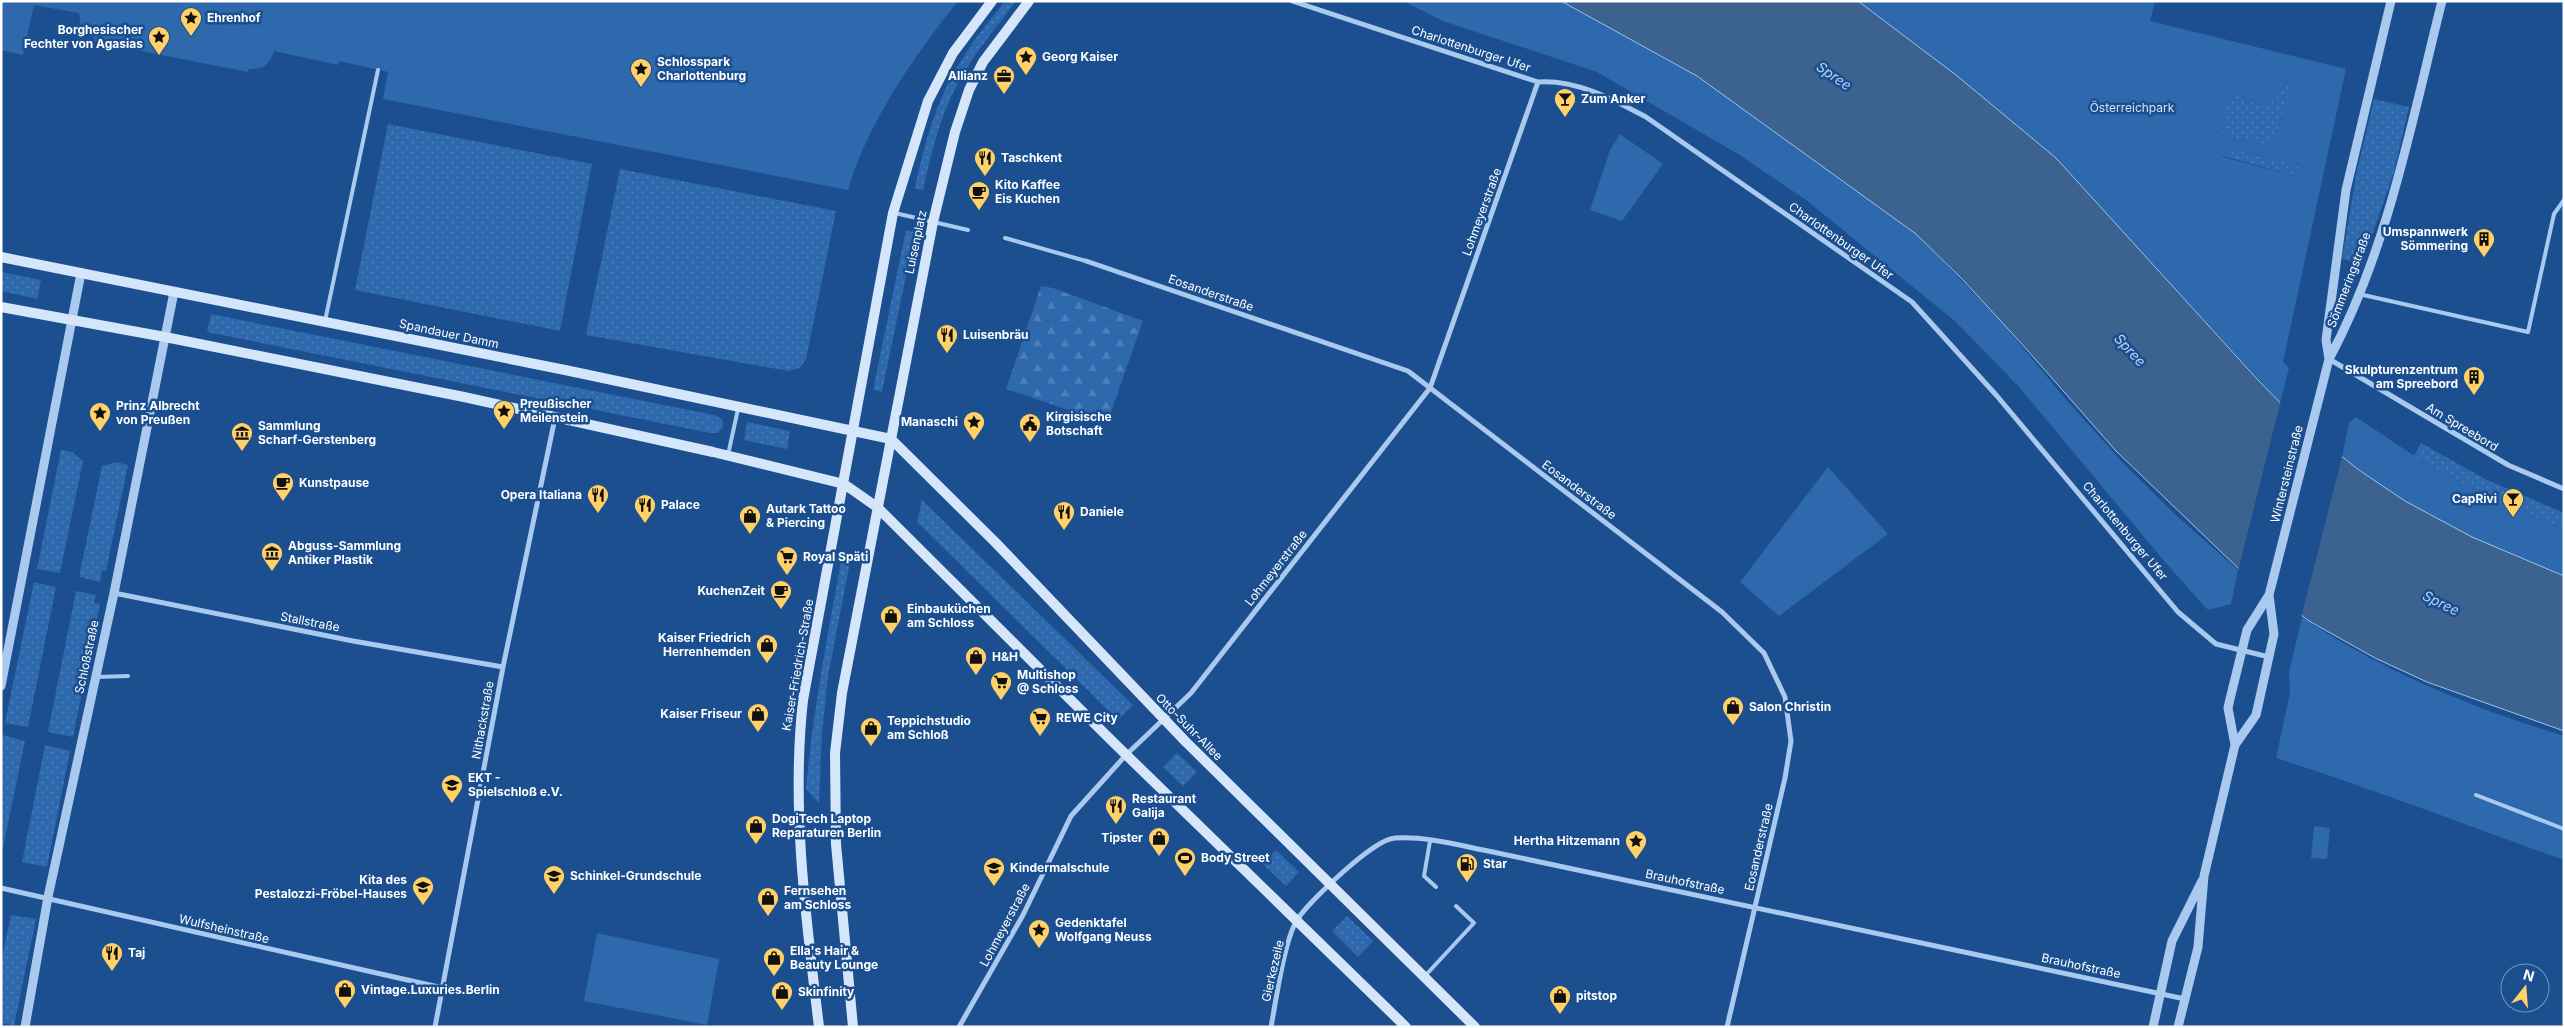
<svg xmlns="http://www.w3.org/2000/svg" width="2565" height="1028" viewBox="0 0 2565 1028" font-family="Inter,sans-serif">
<defs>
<pattern id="grass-dots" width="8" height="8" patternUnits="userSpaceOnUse" patternTransform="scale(1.25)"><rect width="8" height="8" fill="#2e69ad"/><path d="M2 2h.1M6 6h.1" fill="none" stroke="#4d80b9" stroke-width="1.8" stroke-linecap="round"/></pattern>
<pattern id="forest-firs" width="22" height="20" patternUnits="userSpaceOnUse" patternTransform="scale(1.25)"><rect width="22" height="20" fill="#2e69ad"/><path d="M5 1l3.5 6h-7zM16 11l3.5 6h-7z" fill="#4d80b9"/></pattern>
</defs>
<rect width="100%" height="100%" fill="#1b4f8f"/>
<path fill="url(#grass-dots)" d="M1005,1H1016C995,29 972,56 956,87C939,119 931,155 923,190L915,188C925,140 938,94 966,53C977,35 992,18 1005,1Z
M2288,80L2293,81L2275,140L2265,145L2222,136C2224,119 2219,103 2237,94L2256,103L2276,99Z
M2374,99L2409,107L2394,172L2362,264L2342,259L2356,175Z
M388,124L592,164L560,331L355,290Z
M2223,147L2299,165L2296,176L2223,156Z
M620,169L836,211L806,359L800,368L788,371L586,335Z
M906,230L915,232L882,392L873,390Z
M1,272L41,280L37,299L1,291Z
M211,314L714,415L722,419L723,427L718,433H710L207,332Z
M747,422L790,431L787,449L744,440Z
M2421,443L2485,479L2564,513V529L2487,497L2422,461L2414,456Z
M61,450L72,452L83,461L60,573L37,569Z
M116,462L128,465L106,571L102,570L100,582L79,577L102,466Z
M922,500L1133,705L1118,720L917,522Z
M842,556L850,562L828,676L822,733L819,803L806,789C813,710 828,634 842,556Z
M34,582L56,587L28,727L5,723Z
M76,591L96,595L94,603L100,604L73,737L48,732Z
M3,735L25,741L1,858V742Z
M45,745L70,751L47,867L22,862Z
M1177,753L1197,772L1183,786L1163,767Z
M1276,850L1299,872L1286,886L1263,864Z
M11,915L36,919L14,1026L1,1023V962Z
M1347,916L1373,941L1358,957L1332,931Z"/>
<path fill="url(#forest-firs)" d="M1041,286L1053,288L1143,321L1107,423L1006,389Z"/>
<path fill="#2e69ad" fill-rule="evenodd" d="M1,1H958C913,58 869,120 848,190L383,99L388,72L339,61L338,65L274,51C270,64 263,70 249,69L248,72L95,42V39L81,30L79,13L34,5L23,55L1,50Z
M1403,1H1561L1697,76L1916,234L2000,320L2063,396L2124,464L2179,518L2238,570L2231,604L2208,610L2164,561L2020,388L1956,322L1806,200L1738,154L1597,72L1443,21Z
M1858,1H2155L2150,21L2346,69L2283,362L2289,368L2280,403L2056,158L1956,75ZM2288,80L2292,81L2275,140L2265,145L2222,136C2224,119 2219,103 2237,94L2266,107L2276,99ZM2223,147L2299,165L2296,176L2223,157Z
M1620,134L1663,164L1622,221L1590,210L1610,150Z
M2356,417L2422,461L2487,497L2564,529V576C2486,546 2406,511 2342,456L2349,423Z
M1828,467L1888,534L1779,616L1740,582Z
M2302,617C2382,671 2472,708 2564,736V860C2468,826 2373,789 2276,758L2290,693L2289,672Z
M2314,826L2330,828L2327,859L2311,858Z
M597,933L719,959L707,1025L584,1001Z"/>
<path fill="#3c6290" stroke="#9cc4f0" d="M1561,1H1858L1956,75L2056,158L2258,380L2303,426L2359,470L2405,501L2472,537L2564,576V731L2427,682L2375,658L2309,621L2239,569L2116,451L2021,343L1964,281L1916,234L1697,76Z"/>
<path fill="#1b4f8f" d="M2281,400L2304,424L2343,453L2301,618L2238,571Z"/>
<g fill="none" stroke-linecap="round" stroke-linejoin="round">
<path stroke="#a9c9ee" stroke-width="4" d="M895,213L968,230
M1005,238L1086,261
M2359,294L2528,332L2554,214L2564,200
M325,321L378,70
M728,455L738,409
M96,677L128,676
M2476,795L2564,829
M1430,841L1424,876L1436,887
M1424,977L1474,923L1456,906"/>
<path stroke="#a9c9ee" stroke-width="5" d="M1292,1L1538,82C1576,79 1614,100 1646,117L1912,302L1997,396L2178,612L2216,644L2269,657
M1086,261L1408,371L1722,612L1764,653L1785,697L1791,741L1785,778L1727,1027
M2329,359L2508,465L2564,489
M114,593L353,641L503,667
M1,888L443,988
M435,1027L503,667L555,418
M959,1027L1023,915L1071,816L1126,755L1191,693L1430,388L1538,82
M1271,1027C1276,1001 1284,941 1297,920C1309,901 1374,839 1395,838C1427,836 1462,846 1493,852L2185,999"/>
<path stroke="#a9c9ee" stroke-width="9" d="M2329,359L2326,340L2346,190L2391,1
M1,686L81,273
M2235,745L2228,708L2230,699L2247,630L2269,595L2329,359C2388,250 2412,120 2442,1
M25,1027L48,897L114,593L174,292
M2153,1027L2172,941L2202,881
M2178,1027L2198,947L2204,876L2235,745L2256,715L2274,634L2269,595"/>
<path stroke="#d6e6fa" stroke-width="10" d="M1,257L565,370L891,439
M1,307L165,337L464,397L713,452L844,484L877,507L1112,741L1406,1027
M891,439L996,543L1186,742L1475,1027
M819,1027C806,918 791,809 803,700L893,213L928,101L953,53L992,1
M853,1027L836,844L835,753L842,693L933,222L955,132L969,90L983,62L1029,1"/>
</g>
<defs>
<g id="sight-pin" transform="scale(1.125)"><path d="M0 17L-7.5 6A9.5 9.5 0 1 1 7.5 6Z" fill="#ffd166" stroke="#1b4f8f"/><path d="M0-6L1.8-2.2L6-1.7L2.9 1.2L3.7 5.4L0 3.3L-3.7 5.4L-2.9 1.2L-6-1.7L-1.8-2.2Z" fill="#111"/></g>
<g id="office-pin" transform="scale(1.125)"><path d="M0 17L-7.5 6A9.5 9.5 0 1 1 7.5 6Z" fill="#ffd166" stroke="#1b4f8f"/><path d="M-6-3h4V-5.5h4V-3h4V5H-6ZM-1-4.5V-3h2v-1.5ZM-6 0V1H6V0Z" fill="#111"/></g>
<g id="bar-pin" transform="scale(1.125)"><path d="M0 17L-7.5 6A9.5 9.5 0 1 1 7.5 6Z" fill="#ffd166" stroke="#1b4f8f"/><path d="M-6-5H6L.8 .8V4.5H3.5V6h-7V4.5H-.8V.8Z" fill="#111"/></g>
<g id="restaurant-pin" transform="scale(1.125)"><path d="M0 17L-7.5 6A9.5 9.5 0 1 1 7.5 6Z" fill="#ffd166" stroke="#1b4f8f"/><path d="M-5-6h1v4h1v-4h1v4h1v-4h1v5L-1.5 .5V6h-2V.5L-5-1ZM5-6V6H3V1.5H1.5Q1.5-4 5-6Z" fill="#111"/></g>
<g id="cafe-pin" transform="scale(1.125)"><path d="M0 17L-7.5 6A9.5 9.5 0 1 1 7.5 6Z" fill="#ffd166" stroke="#1b4f8f"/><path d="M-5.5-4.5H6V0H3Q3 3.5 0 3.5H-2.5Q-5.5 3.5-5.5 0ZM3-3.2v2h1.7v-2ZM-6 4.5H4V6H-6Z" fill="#111"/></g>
<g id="building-pin" transform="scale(1.125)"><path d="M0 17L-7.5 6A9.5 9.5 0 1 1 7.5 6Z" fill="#ffd166" stroke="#1b4f8f"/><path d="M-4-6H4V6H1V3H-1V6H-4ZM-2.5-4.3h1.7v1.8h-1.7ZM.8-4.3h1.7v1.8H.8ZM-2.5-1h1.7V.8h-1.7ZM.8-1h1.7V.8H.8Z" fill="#111"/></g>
<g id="civic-pin" transform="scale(1.125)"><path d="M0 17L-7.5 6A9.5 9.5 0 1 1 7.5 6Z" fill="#ffd166" stroke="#1b4f8f"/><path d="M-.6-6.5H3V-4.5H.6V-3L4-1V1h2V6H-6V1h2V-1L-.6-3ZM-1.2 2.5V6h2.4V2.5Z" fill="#111"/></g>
<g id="museum-pin" transform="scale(1.125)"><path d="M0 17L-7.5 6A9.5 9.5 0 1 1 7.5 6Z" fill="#ffd166" stroke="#1b4f8f"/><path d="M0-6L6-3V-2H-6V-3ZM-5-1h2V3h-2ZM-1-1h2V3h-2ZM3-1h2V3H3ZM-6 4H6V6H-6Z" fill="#111"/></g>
<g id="shop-pin" transform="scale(1.125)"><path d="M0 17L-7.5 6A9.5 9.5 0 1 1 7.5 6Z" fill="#ffd166" stroke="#1b4f8f"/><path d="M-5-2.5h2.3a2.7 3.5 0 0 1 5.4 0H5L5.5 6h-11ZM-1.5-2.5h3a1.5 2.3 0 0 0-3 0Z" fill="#111"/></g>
<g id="supermarket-pin" transform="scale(1.125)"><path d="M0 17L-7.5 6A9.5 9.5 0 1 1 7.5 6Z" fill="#ffd166" stroke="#1b4f8f"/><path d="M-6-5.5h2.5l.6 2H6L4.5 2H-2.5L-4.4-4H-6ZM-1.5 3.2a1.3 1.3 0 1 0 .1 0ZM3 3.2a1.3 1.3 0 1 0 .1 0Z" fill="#111"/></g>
<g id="school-pin" transform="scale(1.125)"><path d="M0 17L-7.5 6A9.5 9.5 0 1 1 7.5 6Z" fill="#ffd166" stroke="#1b4f8f"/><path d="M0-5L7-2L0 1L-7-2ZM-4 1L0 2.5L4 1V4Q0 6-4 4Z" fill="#111"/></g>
<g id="stadium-pin" transform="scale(1.125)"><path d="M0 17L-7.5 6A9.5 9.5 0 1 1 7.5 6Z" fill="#ffd166" stroke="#1b4f8f"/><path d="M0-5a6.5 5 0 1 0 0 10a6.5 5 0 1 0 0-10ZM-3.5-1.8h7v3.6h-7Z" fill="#111"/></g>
<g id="fuel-pin" transform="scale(1.125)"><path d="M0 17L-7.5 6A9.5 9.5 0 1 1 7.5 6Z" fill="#ffd166" stroke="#1b4f8f"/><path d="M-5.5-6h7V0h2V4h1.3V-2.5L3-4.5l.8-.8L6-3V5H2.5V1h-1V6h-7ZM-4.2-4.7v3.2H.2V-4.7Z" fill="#111"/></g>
</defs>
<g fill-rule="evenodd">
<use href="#sight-pin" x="191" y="18"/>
<use href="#sight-pin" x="159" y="37"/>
<use href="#sight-pin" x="1026" y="57"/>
<use href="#sight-pin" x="641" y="69"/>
<use href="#office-pin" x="1004" y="76"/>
<use href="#bar-pin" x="1565" y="99"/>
<use href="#restaurant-pin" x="985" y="158"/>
<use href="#cafe-pin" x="979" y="192"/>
<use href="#building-pin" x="2484" y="239"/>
<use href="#restaurant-pin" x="947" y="335"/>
<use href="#building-pin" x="2474" y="377"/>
<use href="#sight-pin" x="504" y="411"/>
<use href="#sight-pin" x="100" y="413"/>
<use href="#sight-pin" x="974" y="422"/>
<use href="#civic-pin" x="1030" y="424"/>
<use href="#museum-pin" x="242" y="433"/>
<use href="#cafe-pin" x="283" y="483"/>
<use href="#restaurant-pin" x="598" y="495"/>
<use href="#bar-pin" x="2513" y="499"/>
<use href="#restaurant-pin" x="645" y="505"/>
<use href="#restaurant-pin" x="1064" y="512"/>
<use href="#shop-pin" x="750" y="516"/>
<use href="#museum-pin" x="272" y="553"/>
<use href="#supermarket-pin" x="787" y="557"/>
<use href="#cafe-pin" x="781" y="591"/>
<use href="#shop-pin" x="891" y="616"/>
<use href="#shop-pin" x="767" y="645"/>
<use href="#shop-pin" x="976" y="657"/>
<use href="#supermarket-pin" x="1001" y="682"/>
<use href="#shop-pin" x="1733" y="707"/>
<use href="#shop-pin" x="758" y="714"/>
<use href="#supermarket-pin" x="1040" y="718"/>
<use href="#shop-pin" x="871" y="728"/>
<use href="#school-pin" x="452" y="785"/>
<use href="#restaurant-pin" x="1116" y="806"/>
<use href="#shop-pin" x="756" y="826"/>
<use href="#shop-pin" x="1159" y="838"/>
<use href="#sight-pin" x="1636" y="841"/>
<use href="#stadium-pin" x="1185" y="858"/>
<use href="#fuel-pin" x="1467" y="864"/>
<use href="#school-pin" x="994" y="868"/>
<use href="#school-pin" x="554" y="876"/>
<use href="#school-pin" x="423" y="887"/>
<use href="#shop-pin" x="768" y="898"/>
<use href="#sight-pin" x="1039" y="930"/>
<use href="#restaurant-pin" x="112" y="953"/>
<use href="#shop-pin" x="774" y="958"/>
<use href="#shop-pin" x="345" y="990"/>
<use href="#shop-pin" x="782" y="992"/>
<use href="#shop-pin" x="1560" y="996"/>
</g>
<g text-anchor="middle" stroke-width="5" stroke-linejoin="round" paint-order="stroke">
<g font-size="12" font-weight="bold" fill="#fff" stroke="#1b4f8f" text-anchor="start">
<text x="207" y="22">Ehrenhof</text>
<text x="143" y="34" text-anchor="end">Borghesischer<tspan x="143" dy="14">Fechter von Agasias</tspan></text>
<text x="1042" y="61">Georg Kaiser</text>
<text x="657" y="66">Schlosspark<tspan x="657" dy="14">Charlottenburg</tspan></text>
<text x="988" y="80" text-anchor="end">Allianz</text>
<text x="1581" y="103">Zum Anker</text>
<text x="1001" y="162">Taschkent</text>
<text x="995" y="189">Kito Kaffee<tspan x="995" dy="14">Eis Kuchen</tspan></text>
<text x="2468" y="236" text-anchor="end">Umspannwerk<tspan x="2468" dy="14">Sömmering</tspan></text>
<text x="963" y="339">Luisenbräu</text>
<text x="2458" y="374" text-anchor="end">Skulpturenzentrum<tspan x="2458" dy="14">am Spreebord</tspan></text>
<text x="520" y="408">Preußischer<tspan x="520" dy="14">Meilenstein</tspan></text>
<text x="116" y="410">Prinz Albrecht<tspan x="116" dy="14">von Preußen</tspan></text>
<text x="1046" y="421">Kirgisische<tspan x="1046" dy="14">Botschaft</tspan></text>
<text x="958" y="426" text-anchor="end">Manaschi</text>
<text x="258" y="430">Sammlung<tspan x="258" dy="14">Scharf-Gerstenberg</tspan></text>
<text x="299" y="487">Kunstpause</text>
<text x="582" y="499" text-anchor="end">Opera Italiana</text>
<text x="2497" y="503" text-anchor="end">CapRivi</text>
<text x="661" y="509">Palace</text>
<text x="766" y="513">Autark Tattoo<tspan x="766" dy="14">&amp; Piercing</tspan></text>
<text x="1080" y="516">Daniele</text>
<text x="288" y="550">Abguss-Sammlung<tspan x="288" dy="14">Antiker Plastik</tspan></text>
<text x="803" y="561">Royal Späti</text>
<text x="765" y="595" text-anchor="end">KuchenZeit</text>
<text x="907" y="613">Einbauküchen<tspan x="907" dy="14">am Schloss</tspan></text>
<text x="751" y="642" text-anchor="end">Kaiser Friedrich<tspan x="751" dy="14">Herrenhemden</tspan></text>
<text x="992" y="661">H&amp;H</text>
<text x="1017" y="679">Multishop<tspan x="1017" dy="14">@ Schloss</tspan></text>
<text x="1749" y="711">Salon Christin</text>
<text x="742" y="718" text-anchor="end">Kaiser Friseur</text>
<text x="1056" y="722">REWE City</text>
<text x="887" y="725">Teppichstudio<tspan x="887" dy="14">am Schloß</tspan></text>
<text x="468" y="782">EKT -<tspan x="468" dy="14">Spielschloß e.V.</tspan></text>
<text x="1132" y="803">Restaurant<tspan x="1132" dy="14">Galija</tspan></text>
<text x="772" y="823">DogiTech Laptop<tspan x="772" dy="14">Reparaturen Berlin</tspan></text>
<text x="1143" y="842" text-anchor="end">Tipster</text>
<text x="1620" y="845" text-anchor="end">Hertha Hitzemann</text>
<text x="1201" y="862">Body Street</text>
<text x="1483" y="868">Star</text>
<text x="1010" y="872">Kindermalschule</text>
<text x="570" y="880">Schinkel-Grundschule</text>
<text x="407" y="884" text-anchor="end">Kita des<tspan x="407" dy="14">Pestalozzi-Fröbel-Hauses</tspan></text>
<text x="784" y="895">Fernsehen<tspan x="784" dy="14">am Schloss</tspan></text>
<text x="1055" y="927">Gedenktafel<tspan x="1055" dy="14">Wolfgang Neuss</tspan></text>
<text x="790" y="955">Ella's Hair &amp;<tspan x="790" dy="14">Beauty Lounge</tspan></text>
<text x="128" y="957">Taj</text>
<text x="361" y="994">Vintage.Luxuries.Berlin</text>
<text x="798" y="996">Skinfinity</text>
<text x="1576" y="1000">pitstop</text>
</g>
<g font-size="12" fill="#fff" stroke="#1b4f8f">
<text transform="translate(1471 49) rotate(18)" y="4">Charlottenburger Ufer</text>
<text transform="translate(1482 212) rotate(-70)" y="4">Lohmeyerstraße</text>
<text transform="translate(1841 241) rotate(35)" y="4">Charlottenburger Ufer</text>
<text transform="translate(916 242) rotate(-78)" y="4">Luisenplatz</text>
<text transform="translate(2349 280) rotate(-69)" y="4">Sömmeringstraße</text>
<text transform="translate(1211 293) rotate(19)" y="4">Eosanderstraße</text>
<text transform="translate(449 334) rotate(12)" y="4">Spandauer Damm</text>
<text transform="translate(2462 427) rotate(31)" y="4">Am Spreebord</text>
<text transform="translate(2287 474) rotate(-76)" y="4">Wintersteinstraße</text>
<text transform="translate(1579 490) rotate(37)" y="4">Eosanderstraße</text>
<text transform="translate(2125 531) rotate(50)" y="4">Charlottenburger Ufer</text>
<text transform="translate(1276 568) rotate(-52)" y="4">Lohmeyerstraße</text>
<text transform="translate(310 622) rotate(11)" y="4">Stallstraße</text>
<text transform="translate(87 657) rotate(-78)" y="4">Schloßstraße</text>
<text transform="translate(798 665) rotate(-80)" y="4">Kaiser-Friedrich-Straße</text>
<text transform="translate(483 720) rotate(-80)" y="4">Nithackstraße</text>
<text transform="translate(1189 727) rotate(45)" y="4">Otto-Suhr-Allee</text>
<text transform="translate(1759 847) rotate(-77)" y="4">Eosanderstraße</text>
<text transform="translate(1685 882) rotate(12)" y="4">Brauhofstraße</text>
<text transform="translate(1005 925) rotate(-62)" y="4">Lohmeyerstraße</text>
<text transform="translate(224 929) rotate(13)" y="4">Wulfsheinstraße</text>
<text transform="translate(2081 966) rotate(12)" y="4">Brauhofstraße</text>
<text transform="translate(1273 971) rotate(-77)" y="4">Gierkezeile</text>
</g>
<g font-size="12" fill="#cfe3fa" stroke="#1b4f8f">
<text x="2132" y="112">Österreichpark</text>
</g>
<g font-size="14" font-style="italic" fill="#b5d3f5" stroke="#1b4f8f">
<text transform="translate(1834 76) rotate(35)" y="5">Spree</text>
<text transform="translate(2130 350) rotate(47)" y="5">Spree</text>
<text transform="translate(2441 603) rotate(26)" y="5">Spree</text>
</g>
</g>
<rect width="2565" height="1028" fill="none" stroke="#ffffff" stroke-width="5"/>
<g transform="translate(2525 988) rotate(17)"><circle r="24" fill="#1b4f8f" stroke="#7695bc"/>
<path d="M0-4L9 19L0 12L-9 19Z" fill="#ffd166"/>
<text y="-8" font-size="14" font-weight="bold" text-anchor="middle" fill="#ffffff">N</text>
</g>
</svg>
